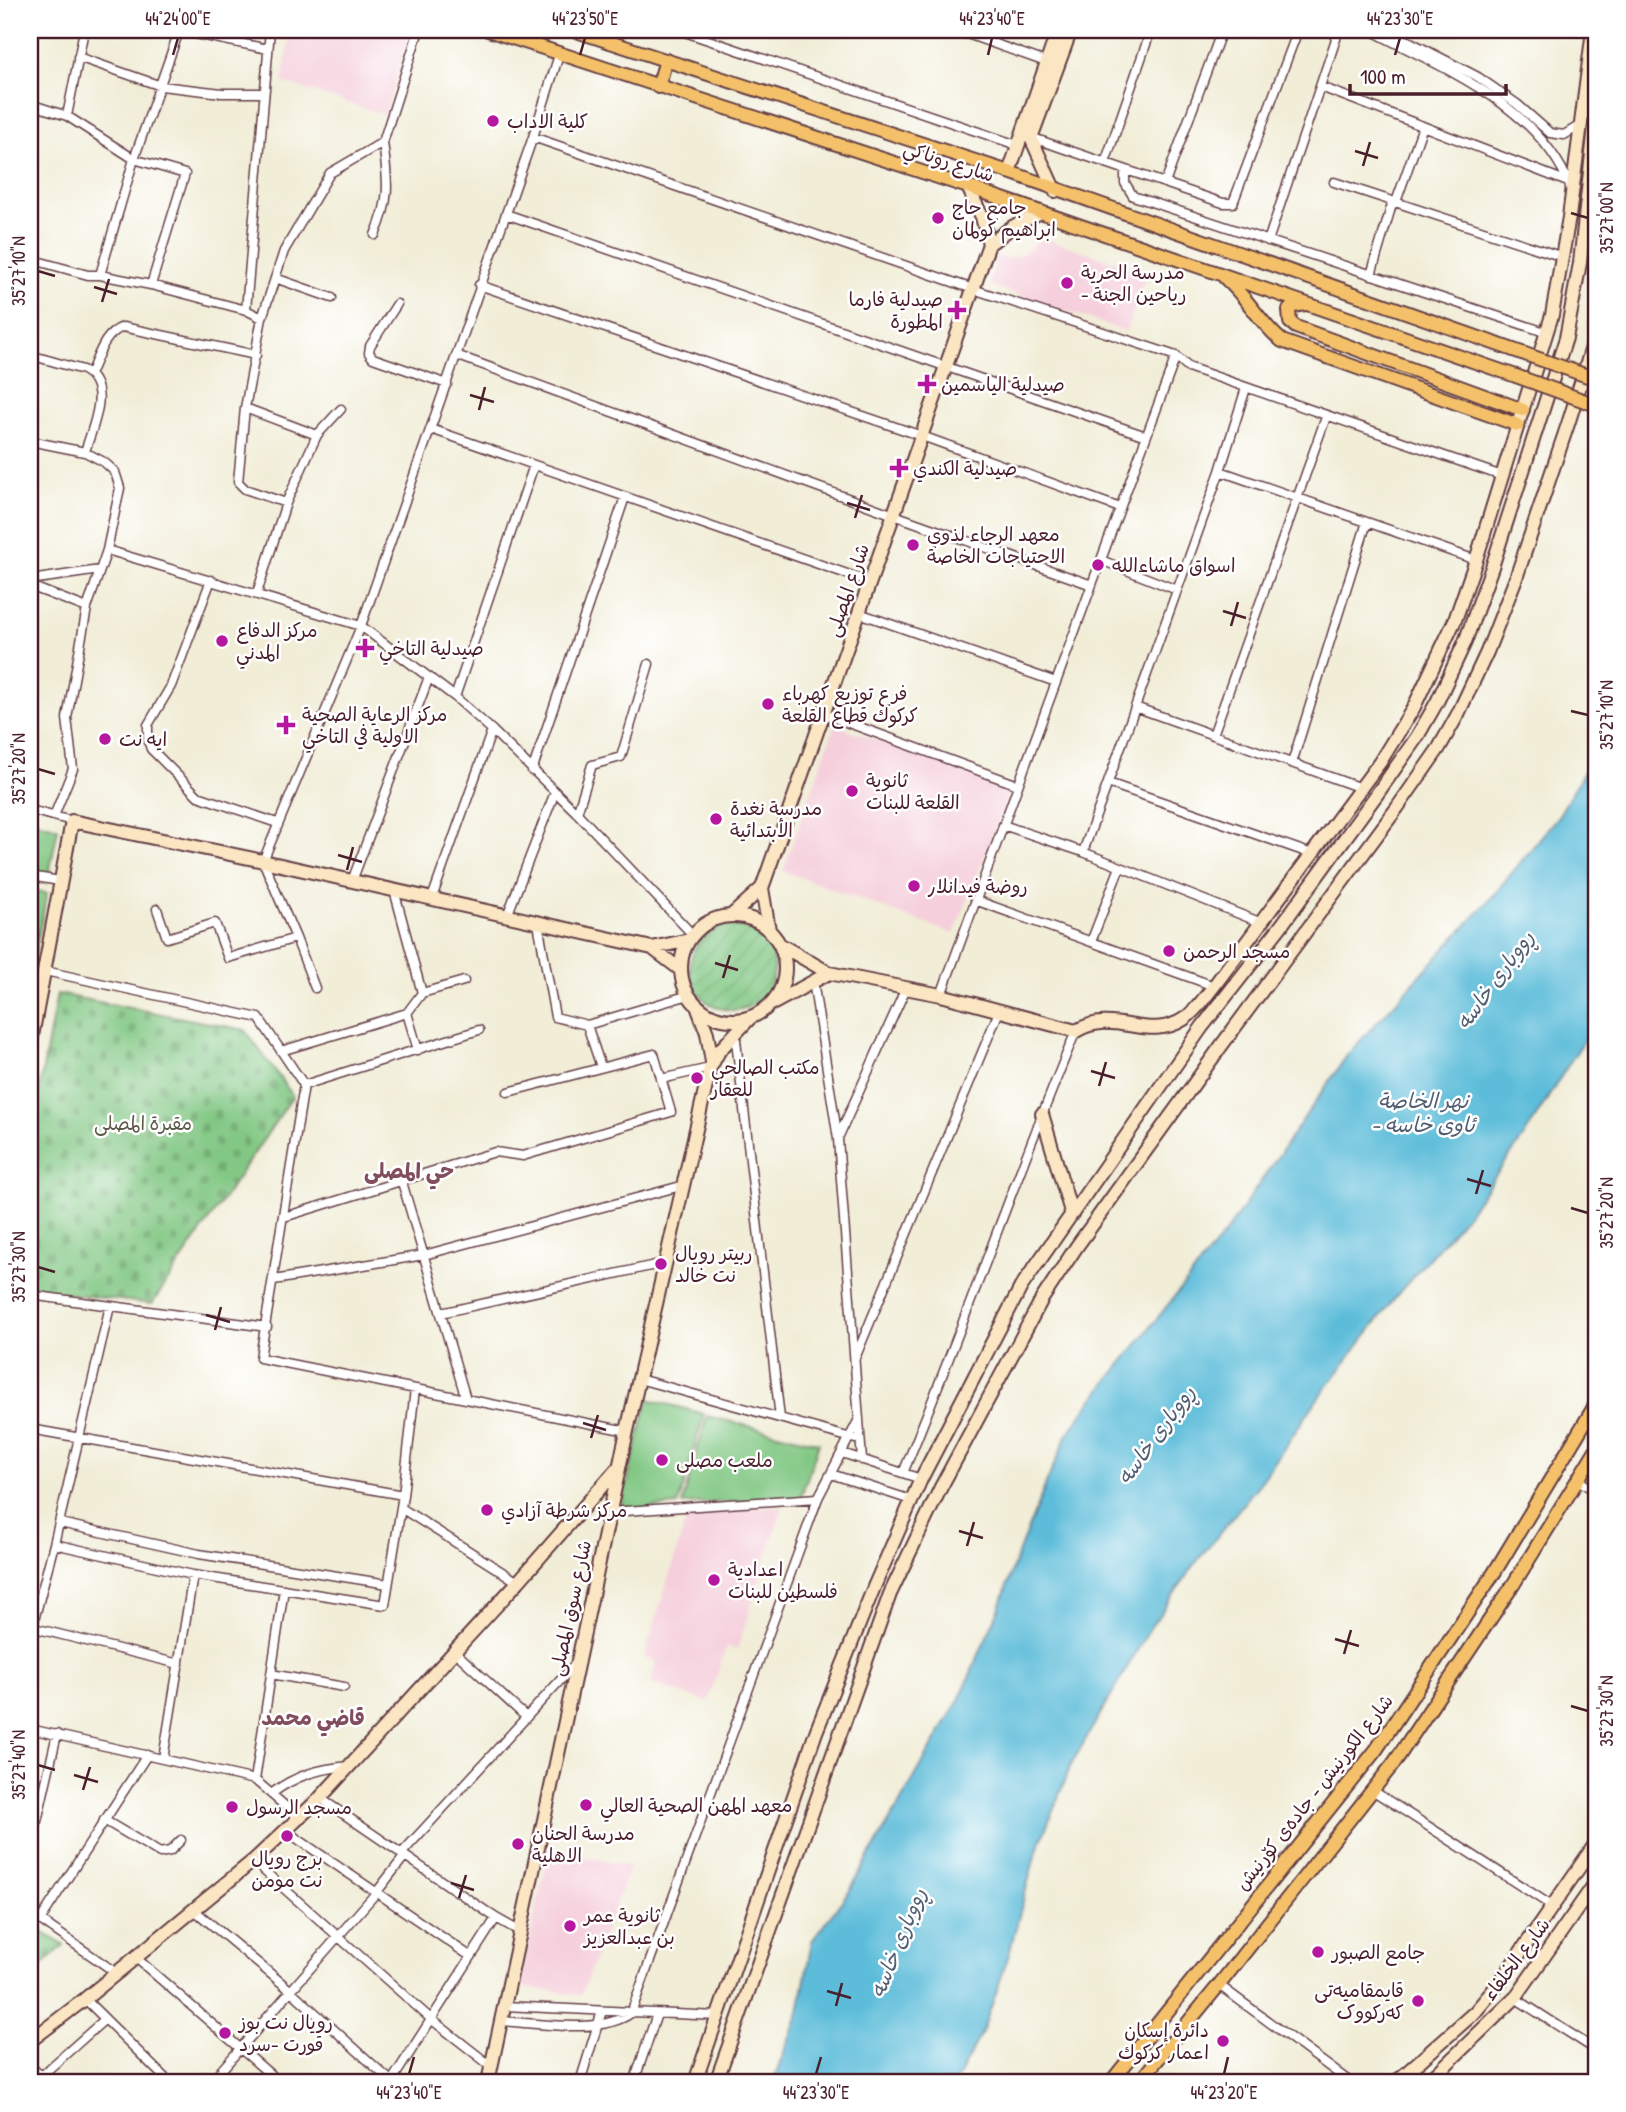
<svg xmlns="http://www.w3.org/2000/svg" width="1626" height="2112" viewBox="0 0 1626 2112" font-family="'Patrick Hand','Playpen Sans Arabic',sans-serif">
<defs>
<pattern id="cemetery-stones" width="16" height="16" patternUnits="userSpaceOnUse" patternTransform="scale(1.75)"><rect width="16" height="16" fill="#82c884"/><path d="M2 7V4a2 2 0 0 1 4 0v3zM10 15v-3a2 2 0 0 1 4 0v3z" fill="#72ab72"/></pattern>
<pattern id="garden-furrows" width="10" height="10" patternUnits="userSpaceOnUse" patternTransform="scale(1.75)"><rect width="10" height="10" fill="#82c884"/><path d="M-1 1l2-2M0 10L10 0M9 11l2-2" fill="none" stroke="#72ab72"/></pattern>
</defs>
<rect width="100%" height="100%" fill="#fff"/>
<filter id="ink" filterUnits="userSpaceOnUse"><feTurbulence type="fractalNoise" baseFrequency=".0143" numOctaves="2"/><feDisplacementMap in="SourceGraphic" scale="14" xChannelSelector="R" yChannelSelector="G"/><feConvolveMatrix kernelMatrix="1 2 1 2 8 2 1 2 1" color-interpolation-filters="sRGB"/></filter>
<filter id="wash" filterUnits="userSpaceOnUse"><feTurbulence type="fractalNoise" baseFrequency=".00686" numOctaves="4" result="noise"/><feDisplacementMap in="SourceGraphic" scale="28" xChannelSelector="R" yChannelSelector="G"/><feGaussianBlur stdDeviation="1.57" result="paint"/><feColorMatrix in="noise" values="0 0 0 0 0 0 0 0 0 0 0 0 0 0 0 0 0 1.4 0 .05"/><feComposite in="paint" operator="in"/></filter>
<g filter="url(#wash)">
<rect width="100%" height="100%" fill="#f1edd7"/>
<path fill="#f5cfdb" d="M291,30H411L385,115L282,82Z
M1040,237L1147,272L1126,331L992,286L989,281L996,257L1008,258L1020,255L1031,248Z
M835,725L1011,789L954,934L783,871Z
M783,1506L737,1650L726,1647L708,1702L651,1684L656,1662L644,1658L688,1513Z
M549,1850L630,1866L581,1995L519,1987Z"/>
<path fill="#82c884" stroke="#667458" stroke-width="2" d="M30,820L58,828L49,874L30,871Z
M648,1399L704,1414L678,1505L620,1511Z
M707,1416L819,1443L800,1499L682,1504Z"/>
<path fill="url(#cemetery-stones)" stroke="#667458" stroke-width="2" d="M30,890L47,893L30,979Z
M57,994L245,1030L293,1096L152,1304L30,1289V1138Z
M30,1925L64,1945L30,1977Z"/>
<path fill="url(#garden-furrows)" stroke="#667458" stroke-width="2" d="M690 968a42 42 0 1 1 84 0a42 42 0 1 1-84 0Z"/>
<path fill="#5bbcd9" stroke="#526e82" stroke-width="2" d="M1596,751V1023L1570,1062L1523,1138L1466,1216L1397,1295L1317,1400L1263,1479L1195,1564L1150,1628L1072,1763L1035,1856L1008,1957L995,1996L982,2032L955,2082H773L799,2012L812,1941L850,1890L959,1700L1000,1607L1018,1553L1051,1472L1068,1434L1087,1407L1229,1228L1348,1054L1494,895L1559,815Z"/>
</g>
<g filter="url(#ink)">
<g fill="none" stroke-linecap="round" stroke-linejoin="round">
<g stroke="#633e45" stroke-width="11">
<path id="street" d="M176,30L268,49
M679,30L1017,145
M956,30L1046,62
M1370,30C1442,68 1541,106 1571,189
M1387,30L1478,77L1517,104L1550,133L1564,135L1579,126
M78,57L161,86L222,93H263
M1321,87L1568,182
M30,104L67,116L134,159L185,174L151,285
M67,116L84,30
M533,137L973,289L1176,356L1188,367L1502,476
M1030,137L1223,203H1233L1298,30
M1105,163L1151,30
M1125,170V183L1133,196L1548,333
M1334,182L1563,257
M1165,183L1222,30
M1396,202L1423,126
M506,214L1146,436
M375,235C391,199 388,181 383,142
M1268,241L1339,30
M30,259L88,275H100L151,285L246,310L262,318
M100,275L134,159L179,31
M1371,275L1393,201
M275,278L332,298
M479,285L922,436L1120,508
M397,304L370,346L369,353L373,358L447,384
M246,310L270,30
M30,355L83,370C113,386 92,427 85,452
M456,355L894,515L1092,585
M90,374C99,356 103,334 123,327L256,355
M245,408L317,435
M431,429L870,582
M30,441L85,452L104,462L115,472L120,488L107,550L87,608L67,718L73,769L54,816
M1220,471L1476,560
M286,503L245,489L238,482L245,408L262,318L284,251L330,173L383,142L419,30
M107,550L361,626L455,697L492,730L577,813L693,935
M1101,560L1177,590
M30,580L100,570
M211,580L171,686L148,725V740L151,749L198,796L277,823
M30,586L87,608
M257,593L286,503L317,435L341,409
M859,613L1056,682
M455,697L534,465
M1135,707L1361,788
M824,714L1018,785
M1213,735L1326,417
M1292,763L1367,522
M532,771L625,497
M1108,783L1312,854
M30,810L72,821
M577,813L592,765L621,757L649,664
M1003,825L1083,852L1262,923
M1083,852L1220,471L1246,388
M30,876L60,881
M352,881L429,677
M394,890L422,993
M432,898L492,730
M975,900L1214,986
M157,909L167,938L215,923L228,958L296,938
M507,916L555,792
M538,923L555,1017L587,1025L689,995
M1091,942L1120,867
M45,971L259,1018L304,1085L260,1358L627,1431
M813,981L838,1139L862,1460
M315,988L296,938L263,861L361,626L533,137L559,55
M941,995L1176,356
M407,1013L418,1050
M587,1025L601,1067
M735,1032L780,1418
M281,1051L407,1013L422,993L464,981
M661,1079L710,1068
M304,1085L479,1030
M838,1138L906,988
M402,1182L466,1399
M284,1217L495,1152L523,1156L671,1112L654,1054L508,1092
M274,1280L424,1255L681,1186
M30,1295L267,1327
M441,1313L664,1263
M856,1356L1000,1009
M639,1379L855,1439
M30,1429L403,1495
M842,1453L921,1479
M903,1473C964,1327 1015,1177 1076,1031
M831,1474L911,1500
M1577,1479L1596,1492
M401,1508L518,1582
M610,1512L818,1498
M60,1523L199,1554L388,1584
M54,1544L193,1575L385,1605L403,1495L415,1389
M30,1627L179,1664
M32,1628L54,1544L110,1306
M454,1651L526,1717
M271,1674L344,1687
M30,1729L255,1780L299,1818
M163,1759L193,1575
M255,1780L284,1589
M1372,1790L1552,1906
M271,1794C296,1775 318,1769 349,1766
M320,1798L496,1918L521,1932
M104,1820L160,1853L170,1851L181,1840
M286,1831L470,1956
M30,1852L57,1734
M401,1854L577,1662
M253,1861L431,2019L491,2066
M1585,1898L1596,1906
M193,1909L290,1990L392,2082
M30,1913L115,1972
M41,1919L147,1755
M135,1957L279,2082
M1219,1985L1350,2082
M1515,1998L1596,2050
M85,1999L169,2082
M504,2006L718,2016
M501,2021C537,2023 601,2035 631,2013L818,1498L859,1419
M30,2066L48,2082
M1438,2074L1449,2082
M41,2076L104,2020
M211,2082L376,1893L404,1857
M391,2082L496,1918
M580,2082L602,2011
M634,2082L657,2014"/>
</g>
<g stroke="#633e45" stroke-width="16">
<path id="secondary" d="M1009,172L1058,30
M1055,191L1031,138L1071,30
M989,244L1012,227L1041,212
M731,916L762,888
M681 968a52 52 0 1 1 104 0a52 52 0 1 1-104 0Z
M769,930L762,888L989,244L982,217L968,187
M779,944L829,973L941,995L1076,1031C1115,1008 1147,1043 1184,1019C1196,1011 1205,997 1214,986L1380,762L1414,707L1455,620L1476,560L1552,315L1569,217L1593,30
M652,948L681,970
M774,1003L829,973
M697,1006L707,1033L712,1062
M30,1047L72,821L263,861L652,948L689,940
M1042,1114L1071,1212
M30,2041L85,1999L253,1861L320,1798L518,1582L617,1469
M488,2082L627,1431L710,1068L719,1051L750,1018
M695,2082L816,1732L874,1587L921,1479L1021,1287L1202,1027L1281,926L1377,794L1417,737L1437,702L1465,642L1492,567L1566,338L1580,263L1596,117
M716,2082L890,1594L941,1487L1042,1299L1077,1246L1224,1042L1397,808L1439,748L1458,714L1487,652L1516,578L1569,421L1592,347L1596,324
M1396,2082L1475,2012L1500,1982L1596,1843
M1428,2082L1515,1998L1596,1882"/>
</g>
<g stroke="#633e45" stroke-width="16">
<path id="primary" d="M488,30L968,187L1516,376
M573,30L1009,172L1522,353
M658,87L666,60
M1225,278C1247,297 1260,323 1282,341L1518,425
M1305,304L1293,306L1289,310L1290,322L1296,327L1523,410
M1111,2082L1376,1750L1494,1573L1596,1404
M1139,2082L1219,1985L1394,1763L1513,1585L1596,1450"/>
</g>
<use href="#street" stroke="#fff" stroke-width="8"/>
<use href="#secondary" stroke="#fbe6c3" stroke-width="12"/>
<use href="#primary" stroke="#f4c16a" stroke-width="12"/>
<g stroke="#633e45" stroke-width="16" stroke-linecap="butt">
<path id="primary-bridge" d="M1522,353L1596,379
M1516,376L1596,405"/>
</g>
<use href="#primary-bridge" stroke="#f4c16a" stroke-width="12"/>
</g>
</g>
<path fill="none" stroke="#4a1f2b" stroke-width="2.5" d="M173,55L178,38M580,55L585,38M988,55L992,38M1395,55L1400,38M1355,151L1378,158M1363,166L1370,142M1571,213L1588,218M38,271L55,276M94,287L117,294M102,302L109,279M470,395L494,402M479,410L485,387M847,503L870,510M855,518L862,495M1223,611L1246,618M1231,626L1238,602M1571,711L1588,715M38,769L55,774M338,855L362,862M347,870L353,847M715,963L738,970M723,978L730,955M1091,1071L1115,1078M1099,1086L1106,1062M1467,1179L1491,1186M1476,1194L1483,1170M1571,1208L1588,1213M38,1267L55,1272M206,1315L230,1322M215,1330L221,1307M583,1423L606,1430M591,1438L598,1415M959,1531L983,1538M967,1546L974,1522M1335,1639L1359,1646M1344,1654L1351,1630M1571,1706L1588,1711M38,1765L55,1770M74,1775L98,1782M83,1790L90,1767M451,1883L474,1890M459,1898L466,1875M827,1991L851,1998M836,2006L842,1983M409,2074L414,2057M816,2074L821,2057M1224,2074L1228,2057"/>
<g fill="#b5179e" stroke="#fff" stroke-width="2.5">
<circle cx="493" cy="121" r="7"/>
<circle cx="938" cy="218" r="7"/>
<circle cx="1067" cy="283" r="7"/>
<path d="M953.5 299.5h7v7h7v7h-7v7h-7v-7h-7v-7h7z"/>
<path d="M923.5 373.5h7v7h7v7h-7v7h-7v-7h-7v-7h7z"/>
<path d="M895.5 457.5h7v7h7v7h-7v7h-7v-7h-7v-7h7z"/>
<circle cx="913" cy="545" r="7"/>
<circle cx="1098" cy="565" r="7"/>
<circle cx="222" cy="641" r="7"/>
<path d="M361.5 637.5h7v7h7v7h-7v7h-7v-7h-7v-7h7z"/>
<circle cx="768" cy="704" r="7"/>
<path d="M282.5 714.5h7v7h7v7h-7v7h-7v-7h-7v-7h7z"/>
<circle cx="105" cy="739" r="7"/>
<circle cx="852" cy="791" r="7"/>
<circle cx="716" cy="819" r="7"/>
<circle cx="914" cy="886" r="7"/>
<circle cx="1169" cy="951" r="7"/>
<circle cx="697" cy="1078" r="7"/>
<circle cx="661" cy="1264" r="7"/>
<circle cx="662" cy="1460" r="7"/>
<circle cx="487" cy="1510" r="7"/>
<circle cx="714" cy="1580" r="7"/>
<circle cx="586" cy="1805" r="7"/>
<circle cx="232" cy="1807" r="7"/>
<circle cx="287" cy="1836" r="7"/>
<circle cx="518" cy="1844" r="7"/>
<circle cx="570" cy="1926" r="7"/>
<circle cx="1318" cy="1952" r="7"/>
<circle cx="1418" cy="2001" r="7"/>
<circle cx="225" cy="2033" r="7"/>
<circle cx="1223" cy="2041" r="7"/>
</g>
<g text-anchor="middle" stroke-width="5" stroke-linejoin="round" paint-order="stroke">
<g font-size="19" fill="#4a1f2b" stroke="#fff" text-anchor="start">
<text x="507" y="128">كلية الاداب</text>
<text x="952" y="214">جامع حاج<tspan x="952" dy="22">ابراهيم كولمان</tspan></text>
<text x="1081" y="279">مدرسة الحرية<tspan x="1081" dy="22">- رياحين الجنة</tspan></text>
<text x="943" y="306" text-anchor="end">صيدلية فارما<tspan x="943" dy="22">المطورة</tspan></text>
<text x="941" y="391">صيدلية الياسمين</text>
<text x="913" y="475">صيدلية الكندي</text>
<text x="927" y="541">معهد الرجاء لذوي<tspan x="927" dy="22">الاحتياجات الخاصة</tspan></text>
<text x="1112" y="572">اسواق ماشاءالله</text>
<text x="236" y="637">مركز الدفاع<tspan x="236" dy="22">المدني</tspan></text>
<text x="379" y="655">صيدلية التاخي</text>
<text x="782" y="700">فرع توزيع كهرباء<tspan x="782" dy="22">كركوك قطاع القلعة</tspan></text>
<text x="302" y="721">مركز الرعاية الصحية<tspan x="302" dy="22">الاولية في التاخي</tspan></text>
<text x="119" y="746">ايه نت</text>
<text x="866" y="787">ثانوية<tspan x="866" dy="22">القلعة للبنات</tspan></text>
<text x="730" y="815">مدرسة نغدة<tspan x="730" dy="22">الأبتدائية</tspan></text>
<text x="928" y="893">روضة فيدانلار</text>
<text x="1183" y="958">مسجد الرحمن</text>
<text x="711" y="1074">مكتب الصالحي<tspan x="711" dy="22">للعقار</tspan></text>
<text x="675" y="1260">ربيتر رويال<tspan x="675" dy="22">نت خالد</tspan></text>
<text x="676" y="1467">ملعب مصلى</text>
<text x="501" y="1517">مركز شرطة آزادي</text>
<text x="728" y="1576">اعدادية<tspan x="728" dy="22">فلسطين للبنات</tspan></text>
<text x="600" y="1812">معهد المهن الصحية العالي</text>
<text x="246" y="1814">مسجد الرسول</text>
<text x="532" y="1840">مدرسة الحنان<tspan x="532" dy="22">الاهلية</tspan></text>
<text x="287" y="1865" text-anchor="middle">برج رويال<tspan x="287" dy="22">نت مومن</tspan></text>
<text x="584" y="1922">ثانوية عمر<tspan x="584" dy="22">بن عبدالعزيز</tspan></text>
<text x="1332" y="1959">جامع الصبور</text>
<text x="1404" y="1997" text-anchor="end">قایمقامیەتی<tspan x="1404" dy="22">کەرکووک</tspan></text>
<text x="239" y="2029">رويال نت بوز<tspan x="239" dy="22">قورت -سرد</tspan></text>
<text x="1209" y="2037" text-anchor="end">دائرة إسكان<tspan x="1209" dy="22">اعمار كركوك</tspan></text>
</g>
<g font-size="19" fill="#4a1f2b" stroke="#fff">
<text transform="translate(949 161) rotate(18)" y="7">شارع روناكي</text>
<text transform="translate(847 590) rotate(-71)" y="7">شارع المصلى</text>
<text transform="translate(570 1608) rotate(-78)" y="7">شارع سوق المصلى</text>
<text transform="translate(1314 1792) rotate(-52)" y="7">شارع الكورنيش - جادەی کۆرنیش</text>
<text transform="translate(1516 1959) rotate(-53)" y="7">شارع الخلفاء</text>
</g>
<g font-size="19" fill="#5e5a4a" stroke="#fff">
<text x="143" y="1130">مقبرة المصلى</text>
</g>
<g font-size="21" font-style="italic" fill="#515e71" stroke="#fff">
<text transform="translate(1495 980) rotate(-54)" y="7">ڕووباری خاسە</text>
<text x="1423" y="1108">نهر الخاصة<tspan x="1423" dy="24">- ئاوی خاسە</tspan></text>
<text transform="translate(1156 1435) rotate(-54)" y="7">ڕووباری خاسە</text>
<text transform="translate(898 1943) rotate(-68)" y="7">ڕووباری خاسە</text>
</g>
<g font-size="21" font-weight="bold" fill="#824d5d" stroke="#fff">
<text x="409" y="1178">حي المصلى</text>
<text x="313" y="1725">قاضي محمد</text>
</g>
</g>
<rect width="1626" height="2112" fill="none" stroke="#fff" stroke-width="77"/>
<path d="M1350 84v10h156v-10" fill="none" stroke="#4a1f2b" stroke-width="3.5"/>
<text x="1360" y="84" font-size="21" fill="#4a1f2b" stroke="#ffffff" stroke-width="5" paint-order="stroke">100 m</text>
<rect x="38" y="38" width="1550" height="2036" fill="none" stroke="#4a1f2b" stroke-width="2.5"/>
<g font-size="18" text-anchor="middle" fill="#4a1f2b">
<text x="178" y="25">44°24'00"E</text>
<text x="585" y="25">44°23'50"E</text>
<text x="992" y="25">44°23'40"E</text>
<text x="1400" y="25">44°23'30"E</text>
<text transform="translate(1607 218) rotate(-90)" y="6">35°27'00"N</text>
<text transform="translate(19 271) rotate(-90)" y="6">35°27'10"N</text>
<text transform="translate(1607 715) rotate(-90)" y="6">35°27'10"N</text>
<text transform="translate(19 769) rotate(-90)" y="6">35°27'20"N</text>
<text transform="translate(1607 1213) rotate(-90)" y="6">35°27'20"N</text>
<text transform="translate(19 1267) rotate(-90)" y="6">35°27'30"N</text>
<text transform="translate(1607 1711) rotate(-90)" y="6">35°27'30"N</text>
<text transform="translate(19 1765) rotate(-90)" y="6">35°27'40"N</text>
<text x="409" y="2099">44°23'40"E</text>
<text x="816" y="2099">44°23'30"E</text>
<text x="1224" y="2099">44°23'20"E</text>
</g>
</svg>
